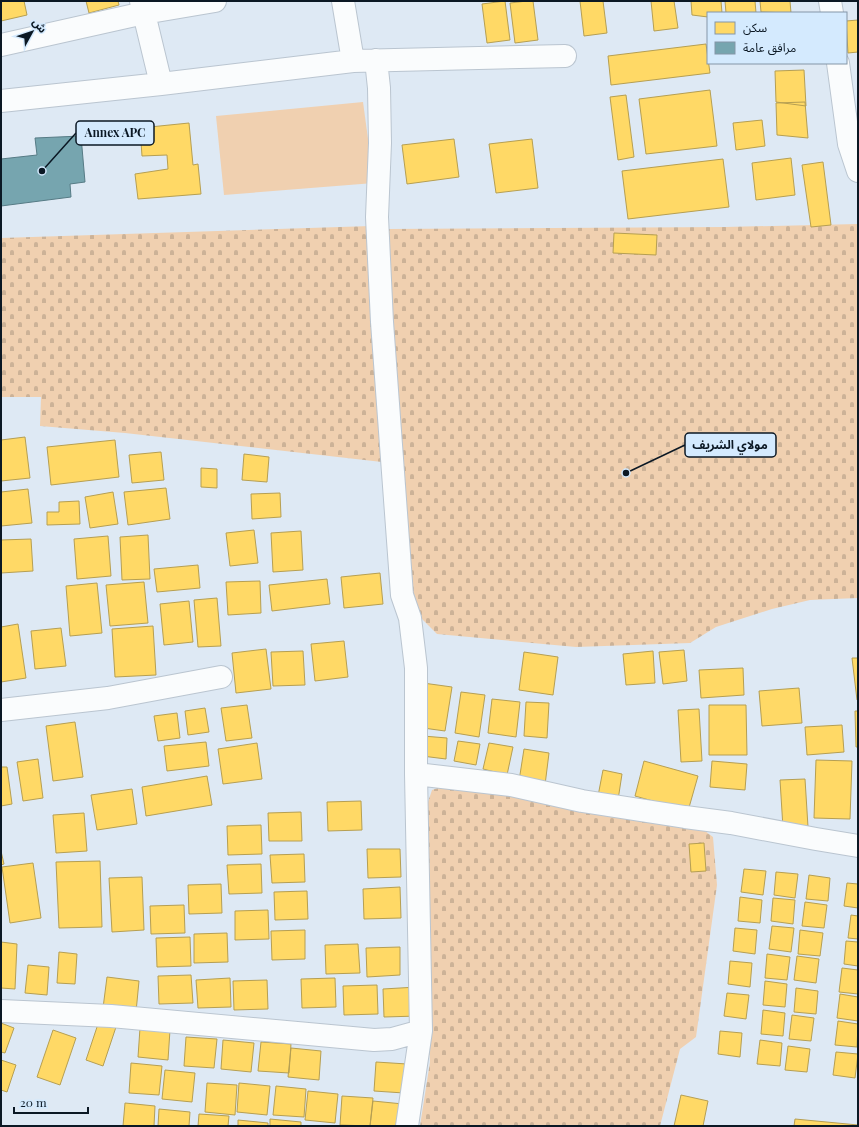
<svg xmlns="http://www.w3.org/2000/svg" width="859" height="1127" viewBox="0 0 859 1127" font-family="'Playfair Display','Noto Sans Arabic',serif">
<defs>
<pattern id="cemetery-stones" width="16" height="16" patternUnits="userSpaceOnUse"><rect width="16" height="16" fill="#f0d0b0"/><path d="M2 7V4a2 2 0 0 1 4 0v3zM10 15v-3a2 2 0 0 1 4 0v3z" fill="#ccb297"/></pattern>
</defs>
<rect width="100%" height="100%" fill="#dee9f4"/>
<path fill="#f0d0b0" d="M363,102L374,183L224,195L216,116Z"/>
<path fill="url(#cemetery-stones)" d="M858,224V598L810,600L772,609L716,627L690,643L576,647L437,634L420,617L409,596L382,462L125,433L40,426L41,397H1V238L371,226L388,229L725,227Z
M452,783L701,828L713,837L717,885L696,1037L680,1049L660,1126H420L430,1062L422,902L420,826L432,790Z"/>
<path fill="#ffd966" stroke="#b69f52" d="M1,1H24L27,15L1,21Z
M86,1H118L119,5L89,13Z
M505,1L510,40L487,43L482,4Z
M527,1H533L538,40L515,43L510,3Z
M580,1H603L607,33L584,36Z
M651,1H674L678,28L654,31Z
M691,1H721L722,13H708V17L692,15Z
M725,1H755L756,13H726Z
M760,1H790L791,13L761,12Z
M858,20V52L848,53L846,21Z
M706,44L710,73L611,85L608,56Z
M804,70L806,106L776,102L775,71Z
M710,90L717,146L646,154L639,99Z
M626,95L634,157L618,160L610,97Z
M805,102L808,138L777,135L776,103Z
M762,120L765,146L736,150L733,123Z
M189,123L193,165L198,164L201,194L138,199L135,174L168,169L167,155L142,156L140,128Z
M454,139L459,177L407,184L402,145Z
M532,139L538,188L496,193L489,144Z
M791,158L795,195L756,200L752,163Z
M723,159L729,207L628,219L622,171Z
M823,162L831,225L811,227L802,165Z
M614,233L657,235L656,255L613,253Z
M25,437L30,478L1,481V440Z
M115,440L119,477L51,485L47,447Z
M161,452L164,480L132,483L129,455Z
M244,454L269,457L267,482L242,480Z
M201,468L217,469V488L201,487Z
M166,488L170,519L128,525L124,492Z
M28,489L32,523L1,526V492Z
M113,492L118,524L90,528L85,497Z
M280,493L281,517L252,519L251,494Z
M79,501L80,524L47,525V512H59V502Z
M254,530L258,563L230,566L226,533Z
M301,531L303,570L273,572L271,533Z
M148,535L150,579L122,580L120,537Z
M108,536L111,576L77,579L74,539Z
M31,539L33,571L1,573V540Z
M198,565L200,588L157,592L154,569Z
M380,573L383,604L344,608L341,577Z
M327,579L330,604L272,611L269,585Z
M260,581L261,613L228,615L226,582Z
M144,582L148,623L110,626L106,585Z
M97,583L102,633L70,636L66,586Z
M217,598L221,646L198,647L194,600Z
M189,601L193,642L164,645L160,604Z
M18,624L26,678L1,682V627Z
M153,626L156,675L115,677L112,629Z
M61,628L66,666L35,669L31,631Z
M344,641L348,677L315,681L311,644Z
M266,649L271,689L236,693L232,653Z
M684,650L687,681L663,684L659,652Z
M303,651L305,685L273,686L271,652Z
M653,651L655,683L626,685L623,654Z
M524,652L558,657L553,695L519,690Z
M852,658H858V700H857Z
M743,668L744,695L701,698L699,670Z
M423,683L452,687L445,731L416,727Z
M799,688L802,723L762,726L759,691Z
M461,692L485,695L479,737L455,733Z
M492,699L520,702L516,737L488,733Z
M526,702L549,703L547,738L524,736Z
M247,705L252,738L226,741L221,708Z
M709,705H746L747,755H709Z
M205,708L209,732L188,735L185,711Z
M699,709L702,761L681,762L678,710Z
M855,711H858V747H856Z
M177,713L180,738L158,741L154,716Z
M75,722L83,777L53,781L46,726Z
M842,725L844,752L807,755L805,727Z
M423,736L447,738L446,759L422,756Z
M458,741L480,744L476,765L454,761Z
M206,742L209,766L167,771L164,746Z
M257,743L262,779L223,784L218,749Z
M489,743L513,747L507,775L483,769Z
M524,749L549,753L545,785L519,781Z
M38,759L43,798L23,801L17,762Z
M816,760L852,761L850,819L814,818Z
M644,761L698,776L688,811L635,796Z
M712,761L747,764L745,790L710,787Z
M1,767H7L12,804L1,806Z
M603,770L622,774L618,800L598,796Z
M207,776L212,805L146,816L142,787Z
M805,779L808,827L783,828L780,780Z
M132,789L137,824L97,830L91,795Z
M361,801L362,830L328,831L327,802Z
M301,812L302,841H269L268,813Z
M84,813L87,851L56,853L53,815Z
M261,825L262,854L228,855L227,826Z
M704,843L706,871L691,872L689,844Z
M367,849H400L401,877L368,878Z
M1,851L4,864L1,865Z
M304,854L305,882L272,883L270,855Z
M100,861L102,927L59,928L56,862Z
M33,863L41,918L10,923L2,867Z
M261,864L262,893L229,894L227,865Z
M744,869L766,871L763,895L741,892Z
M776,872L798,874L795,898L774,895Z
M809,875L830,878L828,901L806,899Z
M142,877L144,930L112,932L109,878Z
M847,883L858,884V908L844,906Z
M221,884L222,913L189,914L188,885Z
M400,887L401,918L364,919L363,889Z
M307,891L308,919L275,920L274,892Z
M740,897L762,900L760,923L738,921Z
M773,898L795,900L793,924L771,921Z
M805,902L827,905L824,928L802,926Z
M184,905L185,933L151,934L150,906Z
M268,910L269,939L235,940V911Z
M851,915L858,916V939L848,938Z
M772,926L794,928L791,952L769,949Z
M735,928L757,930L755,954L733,951Z
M305,930V959L272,960L271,931Z
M800,930L823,933L820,956L798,954Z
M227,933L228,962L194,963V934Z
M190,937L191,966L157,967L156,938Z
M846,941L858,942V966L844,964Z
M1,942L17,944L15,989L1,988Z
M358,944L360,973L326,974L325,945Z
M400,947V975L367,977L366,948Z
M59,952L77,954L75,984L57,983Z
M767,954L790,957L787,980L765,978Z
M797,956L819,959L816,983L794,980Z
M730,961L752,963L750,987L728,984Z
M28,965L49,967L47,995L25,993Z
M842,968L858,970V994L839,992Z
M191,975L193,1003L159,1004L158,976Z
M107,977L139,981L136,1012L103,1008Z
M230,978L231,1007L198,1008L196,980Z
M335,978L336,1007L302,1008L301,979Z
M267,980L268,1009L234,1010L233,981Z
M765,981L787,984L785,1007L763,1005Z
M377,985L378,1014L344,1015L343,986Z
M417,987L418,1016L384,1017L383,989Z
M796,988L818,991L816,1014L794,1012Z
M727,993L749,995L746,1019L724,1016Z
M840,994L858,997V1021L837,1018Z
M763,1010L785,1013L783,1036L761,1034Z
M792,1015L814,1018L811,1041L789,1039Z
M99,1021L116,1027L103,1066L86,1060Z
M838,1021L858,1024L857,1047L835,1045Z
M1,1023L14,1028L5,1053L1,1052Z
M140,1028L170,1030L168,1060L138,1057Z
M53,1030L76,1038L60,1085L37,1077Z
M720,1031L742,1033L740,1057L718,1054Z
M186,1037L217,1039L214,1068L184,1066Z
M223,1040L254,1043L251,1072L221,1069Z
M760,1040L782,1043L780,1066L757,1064Z
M261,1042L291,1044L289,1073L258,1071Z
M788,1046L810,1049L807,1072L785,1070Z
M291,1048L321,1051L319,1080L288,1077Z
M836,1052L858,1054L855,1078L833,1075Z
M1,1060L16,1065L7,1092L1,1090Z
M376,1062L407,1064L404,1093L374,1091Z
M131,1063L162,1066L159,1095L129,1093Z
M165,1070L195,1073L192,1102L162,1099Z
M207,1083L237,1085L235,1115L205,1112Z
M239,1083L270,1086L267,1115L237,1112Z
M276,1086L306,1089L304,1117L273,1115Z
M308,1091L338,1094L335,1123L305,1120Z
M681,1095L708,1101L703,1126H674Z
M342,1096L373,1098L370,1126L340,1125Z
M373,1101L403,1104L401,1126H370Z
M125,1103L155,1106L154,1126H123Z
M159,1109L190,1112L189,1126H158Z
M199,1114L229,1116L228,1126H198Z
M270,1119L301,1122V1126H270Z
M795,1119L858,1125V1126H794Z
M238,1120L268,1123V1126H238Z"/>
<path fill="#76a5af" stroke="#567b85" d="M81,136L85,182L70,184L71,197L1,206V159L37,155L35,138Z"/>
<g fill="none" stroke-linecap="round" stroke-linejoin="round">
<g stroke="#bac5d0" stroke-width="24">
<path id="minor" d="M141,1L161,84
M343,1L353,61
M830,1L832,13
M1,45L144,13L215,1
M376,60L379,88L380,143L377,217L382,322L402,595L410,618L416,668V774L421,1031L407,1126
M838,63L849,144L858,171
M1,101L161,84L353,61L565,56
M1,710L108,698L221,677
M416,774L511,785L582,801L685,817L731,823L816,839L858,846
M1,1011L111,1016L374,1040L392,1039L421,1031"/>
</g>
<use href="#minor" stroke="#fafcfd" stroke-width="22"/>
</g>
<path fill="none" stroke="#0b1824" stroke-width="1.5" d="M42 171L76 133M626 473L685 445"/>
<g fill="#0b1824" stroke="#d4eafe" stroke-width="1.5">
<circle cx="42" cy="171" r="4"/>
<circle cx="626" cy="473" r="4"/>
</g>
<g fill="#d4eafe" stroke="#0b1824" stroke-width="1.5">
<rect x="76" y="121" width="78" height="24" rx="4"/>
<rect x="685" y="433" width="91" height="24" rx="4"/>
</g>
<g font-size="12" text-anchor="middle" font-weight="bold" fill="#0b1824">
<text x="115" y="137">Annex APC</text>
<text x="730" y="449">مولاي الشريف</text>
</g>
<rect width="859" height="1127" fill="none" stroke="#0b1824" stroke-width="4"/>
<rect x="707" y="12" width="140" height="52" fill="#d4eafe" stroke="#8496a7"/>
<rect x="715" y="22" width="20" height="12" fill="#ffd966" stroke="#8496a7"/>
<text x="743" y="32" font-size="12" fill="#0b1824">سكن</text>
<rect x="715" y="42" width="20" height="12" fill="#76a5af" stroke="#8496a7"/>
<text x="743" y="52" font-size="12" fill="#0b1824">مرافق عامة</text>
<g transform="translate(32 32) rotate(50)" stroke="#d4eafe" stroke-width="3" paint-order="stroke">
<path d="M0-3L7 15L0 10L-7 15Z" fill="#0b1824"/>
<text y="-6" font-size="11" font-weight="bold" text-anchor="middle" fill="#0b1824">ش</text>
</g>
<path d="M14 1107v6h74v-6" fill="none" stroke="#0b1824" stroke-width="2"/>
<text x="20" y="1107" font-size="12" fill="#0b1824" stroke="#d4eafe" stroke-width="3" paint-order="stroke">20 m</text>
</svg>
